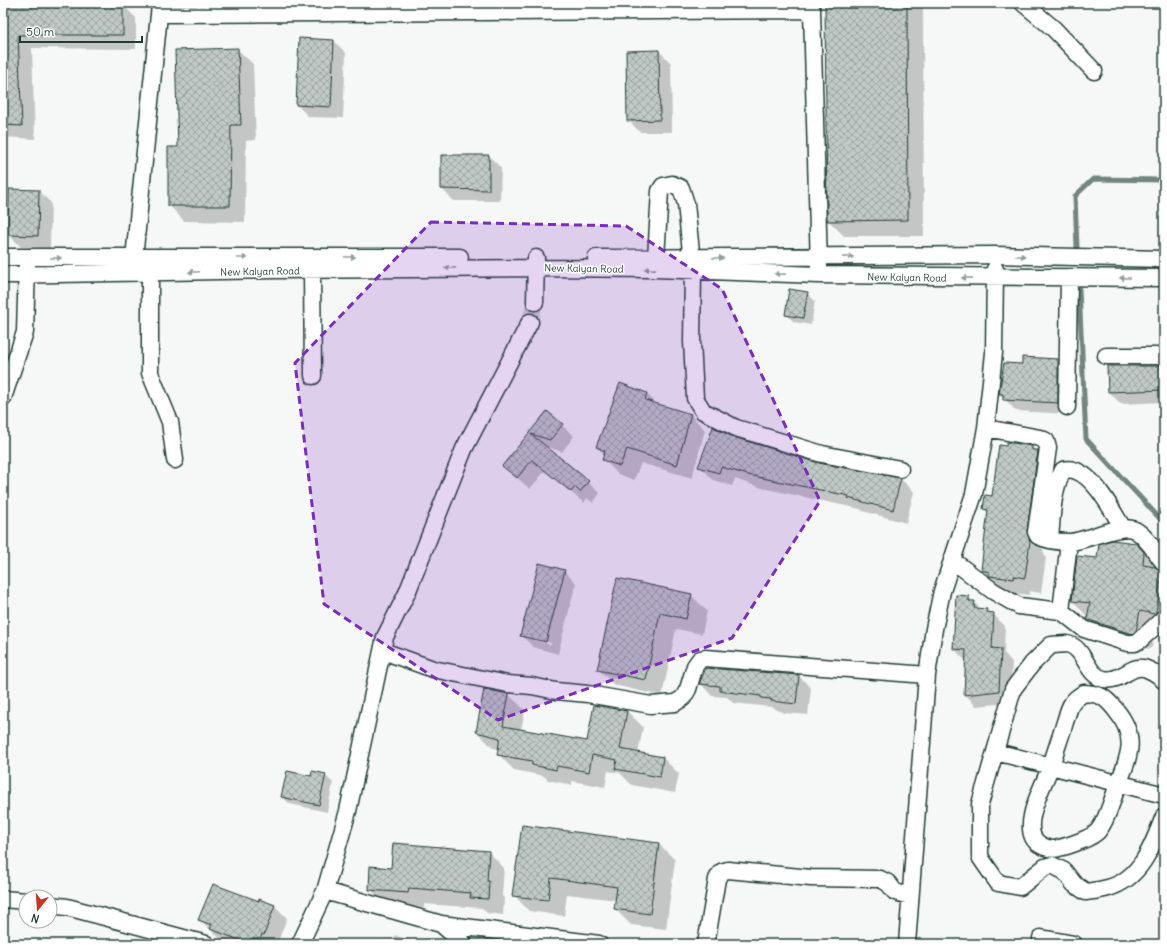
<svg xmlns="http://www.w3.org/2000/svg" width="1167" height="947" viewBox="0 0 1167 947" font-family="Delius,sans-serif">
<defs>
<pattern id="building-cross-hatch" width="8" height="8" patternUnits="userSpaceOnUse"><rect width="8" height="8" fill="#c0c9c6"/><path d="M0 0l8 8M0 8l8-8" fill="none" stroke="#9ba4a2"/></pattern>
</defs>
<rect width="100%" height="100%" fill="#f6f7f7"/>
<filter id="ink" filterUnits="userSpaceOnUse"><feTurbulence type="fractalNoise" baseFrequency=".025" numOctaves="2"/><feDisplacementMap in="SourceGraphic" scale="8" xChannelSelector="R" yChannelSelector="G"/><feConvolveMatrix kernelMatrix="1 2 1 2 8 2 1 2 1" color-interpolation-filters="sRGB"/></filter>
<g filter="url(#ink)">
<path fill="#0003" fill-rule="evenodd" d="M3,3L122,4L136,18V49L32,48L35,139L3,137Z
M826,3H923L924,236H844L828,220Z
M334,41L346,53L343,118L309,117L297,105Z
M237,49L253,64L256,140L246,141L245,222L184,221L169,205L179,148Z
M659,51L671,63L672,132H640L628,120Z
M489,156L501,168L500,201H454L442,189Z
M39,191L51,203L50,248L21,247L9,235Z
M807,293L815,301L811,325L794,322L786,314Z
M1058,360L1070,372L1069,414L1016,411L1000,394L1005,364L1023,365Z
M1164,367V402L1121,404L1109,392Z
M621,384L647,394L659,406L691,415L705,430L692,478L641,463L634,480L618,474L603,459L605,455L597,447Z
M547,412L574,436L562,452L545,446L600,493L593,503L587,498L584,503L545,471L530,489L503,466Z
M733,438L819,464L901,479L914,492L906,523L863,511L860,509L762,488L735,479L732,486L713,480L700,466Z
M1032,447L1054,467L1042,547L1046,558L1041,593L1029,591V595L1006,592L982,570L989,514L984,509Z
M1136,544L1164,576V628L1155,627L1152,647L1149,649L1104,635L1073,601L1098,559Z
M564,571L576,583L558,654L533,647L521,635ZM534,638L551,643V645L534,640Z
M618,579L691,595L707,611L702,634L676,629L662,696L614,685L598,669Z
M969,597L981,609L993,614L1005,626L1004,653L1012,662L1010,703L976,706L965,694L966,661L954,649Z
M799,676L811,688L808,715L784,713L771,707L733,703L727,697L712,696L701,684Z
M509,695L525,710L521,730L588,742L627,711L643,727L638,754L663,758L679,774L675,793L632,785L620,773L608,771L605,787L572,781V785L548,780L544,776L514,770L498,754L499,749L493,748L477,732Z
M325,775L333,783L327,812L290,804L282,797L312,777Z
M523,826L659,844L675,860L666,929L631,925L615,909L616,900L567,894L564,916L529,911L514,895Z
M489,852L504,868L502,896L504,898L503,915L487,913L482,908L424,904V908L385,905L370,889L392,869Z
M259,902L275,906L287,918L277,944H231L223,941L200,920Z
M395,935L421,944H392Z"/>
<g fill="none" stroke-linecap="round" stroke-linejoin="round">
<path stroke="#72857f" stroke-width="5" d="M1077,248L1075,196L1093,179L1164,180
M1079,289L1086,439L1164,523"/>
</g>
<path fill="url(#building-cross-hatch)" stroke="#1f3d34" d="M3,3H123V35H18L22,126L3,125Z
M825,3H907L908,220L827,221Z
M299,38L334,40L331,107L296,105Z
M238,48L241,125H231L230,206H168V147H178L175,50Z
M659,50L660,120L627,121L626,51Z
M441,155H489V190L441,189Z
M9,189L39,190L38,236L8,235Z
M789,289L808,292L803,318L785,315Z
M1022,357L1058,359V403L1003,400V394H999L1004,363L1022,364Z
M1107,366H1164V390L1108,392Z
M620,383L647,393L645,400L691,414L677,465L627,449L620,466L602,460L605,451L596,447Z
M547,411L563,424L550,440L531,434L589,481L580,492L575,487L571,492L532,460L517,478L502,466Z
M713,427L733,437L819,463L901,478L893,510L848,498L849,496L748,475L721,467L719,473L698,467Z
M1007,442L1032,446V450H1038L1027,531L1030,541L1025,578L1014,576L1013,579L989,576V572L981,570L988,510L983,509L985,495L992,496L999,445L1006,446Z
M1112,540L1136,543L1144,552L1143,565L1155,567L1162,572L1156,612L1155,614L1140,611L1136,631L1132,634L1089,620L1087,619L1090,603L1072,601L1077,556L1097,558L1099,544Z
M539,563L565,570L546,642L520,636Z
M617,578L692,594L686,619L660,613L646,680L597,670Z
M956,595L969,596V601H975L974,608L987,609L986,612L994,613L992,648L1001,649L999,691L964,695L966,650L953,649Z
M706,668L799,675L796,704L771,701V699L761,698V696L720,691V686L699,684Z
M484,689L509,694L503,726L587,741L594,705L627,711L620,749L663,757L660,777L615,769L617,760L592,755L589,772L557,766L556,770L532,765V761L497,755L500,738L476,732Z
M287,771L311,776L312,771L326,774L319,805L281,797Z
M522,825L659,843L650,914L614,909L617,887L551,878L548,900L512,896Z
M393,843L489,851L487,881H489L488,899L470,898L471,893L409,888L408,893L369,890L370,866L391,868Z
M213,884L259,901V899L275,905L264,935L262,934L260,940L252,938L250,944L210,929L212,925L198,920Z"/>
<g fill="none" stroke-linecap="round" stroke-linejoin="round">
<path stroke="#cbd2d0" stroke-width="16" stroke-dasharray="16 8" stroke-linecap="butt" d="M530,322L535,302"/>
<g stroke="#1f3d34" stroke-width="19">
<path id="minor" d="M1023,3L1054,29L1094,71
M159,14L812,10L819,268
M3,257H460
M596,258L995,255L1164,259
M656,258L660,191L663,186L672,184L681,188L686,204L693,271L692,341L695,398L703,411L736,428L822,454L900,469
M150,262V373L170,422L175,460
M133,268L160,5
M312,270L313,376
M3,275L274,270L536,268L656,269L819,275L1164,278
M535,302L536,258
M1106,356H1164
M3,398L25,332L27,265
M1067,407L1069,279
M986,428L1040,438L1046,441L1048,448L1036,532L1038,536C1047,540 1059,542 1069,542C1086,542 1120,522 1135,530C1147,537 1155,552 1164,563
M1050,540C1052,516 1052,491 1063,470C1089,463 1112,511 1123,528
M952,560L993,591L1019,606L1061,611L1084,629L1127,643H1135L1140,640L1164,618
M1061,611L1069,542
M383,651L433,669L508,684L532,686L556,691L588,694L651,705L675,703L683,698L688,689L695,666L700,659L705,658L927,675
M1164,681C1160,676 1156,673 1149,670C1132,661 1122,683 1104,679C1086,676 1085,647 1067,644C1062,644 1056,645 1051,645L1032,664L1013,689L980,804V857L998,883L1020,887L1045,867L1052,865L1064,871L1074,884L1086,892C1093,891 1101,890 1108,888C1141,879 1153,845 1164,816
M1084,693C1100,694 1104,696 1115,709C1141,740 1127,759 1115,793C1110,806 1107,820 1098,831C1092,838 1068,846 1059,848C1053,850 1045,848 1039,844C1017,829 1046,781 1052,763C1056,749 1061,736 1065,722C1067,717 1068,710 1071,705C1074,699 1078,697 1084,693Z
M996,752L1164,795
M325,891L441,924L464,944
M3,899L26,901
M50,905L67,907L206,944
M441,924L599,944
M1041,938L1074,944
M300,944L325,891L348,811L385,637L407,593L464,449L530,322
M706,944L717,879L721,872L728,870L811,878L880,879L888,883L895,892L910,896
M907,944L927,675L934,629L942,591L974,494L986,428L994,353L995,269"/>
</g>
<use href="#minor" stroke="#fff" stroke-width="16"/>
</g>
<defs><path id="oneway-solid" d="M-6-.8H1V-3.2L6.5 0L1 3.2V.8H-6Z"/></defs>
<g fill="#8f9e9a">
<use href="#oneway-solid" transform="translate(1020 256) rotate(2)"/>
<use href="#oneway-solid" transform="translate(350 257)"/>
<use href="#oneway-solid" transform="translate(848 257) rotate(-1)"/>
<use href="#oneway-solid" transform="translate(56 258)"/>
<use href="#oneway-solid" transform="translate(242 258)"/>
<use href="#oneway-solid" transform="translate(718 258)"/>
<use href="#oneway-solid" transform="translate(450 268) rotate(179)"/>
<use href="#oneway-solid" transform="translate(650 269) rotate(-179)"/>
<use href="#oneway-solid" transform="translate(194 272) rotate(178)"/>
<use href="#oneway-solid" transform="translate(780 274) rotate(-178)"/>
<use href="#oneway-solid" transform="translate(967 278) rotate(-179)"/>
<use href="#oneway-solid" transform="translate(1125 278) rotate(180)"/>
</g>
</g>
<path fill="#7b2cbf" fill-opacity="0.2" stroke="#7b2cbf" stroke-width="3" stroke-dasharray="8 5" stroke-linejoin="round" d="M431,222L626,226L722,289L820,501L732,638L498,720L324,604L295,363Z"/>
<g text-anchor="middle" stroke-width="3" stroke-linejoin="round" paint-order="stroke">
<g font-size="10" fill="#1f3d34" stroke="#fff">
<text transform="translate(584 268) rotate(1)" y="4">New Kalyan Road</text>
<text transform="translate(260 271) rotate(-1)" y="4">New Kalyan Road</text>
<text transform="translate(907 277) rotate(1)" y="4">New Kalyan Road</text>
</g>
</g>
<rect width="1167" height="947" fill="none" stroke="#fff" stroke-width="16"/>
<rect x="8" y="8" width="1151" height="931" fill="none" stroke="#1f3d34" stroke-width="1.5" filter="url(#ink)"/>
<g transform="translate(38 909) rotate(197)"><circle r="19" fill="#ffffff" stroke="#a5b1ae"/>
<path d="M0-3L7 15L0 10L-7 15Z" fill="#c8321e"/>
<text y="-6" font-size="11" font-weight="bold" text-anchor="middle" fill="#1f3d34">N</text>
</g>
<path d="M20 36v6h122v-6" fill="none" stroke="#1f3d34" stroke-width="2"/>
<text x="26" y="36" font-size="12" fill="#1f3d34" stroke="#ffffff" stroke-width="3" paint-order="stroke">50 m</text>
</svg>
